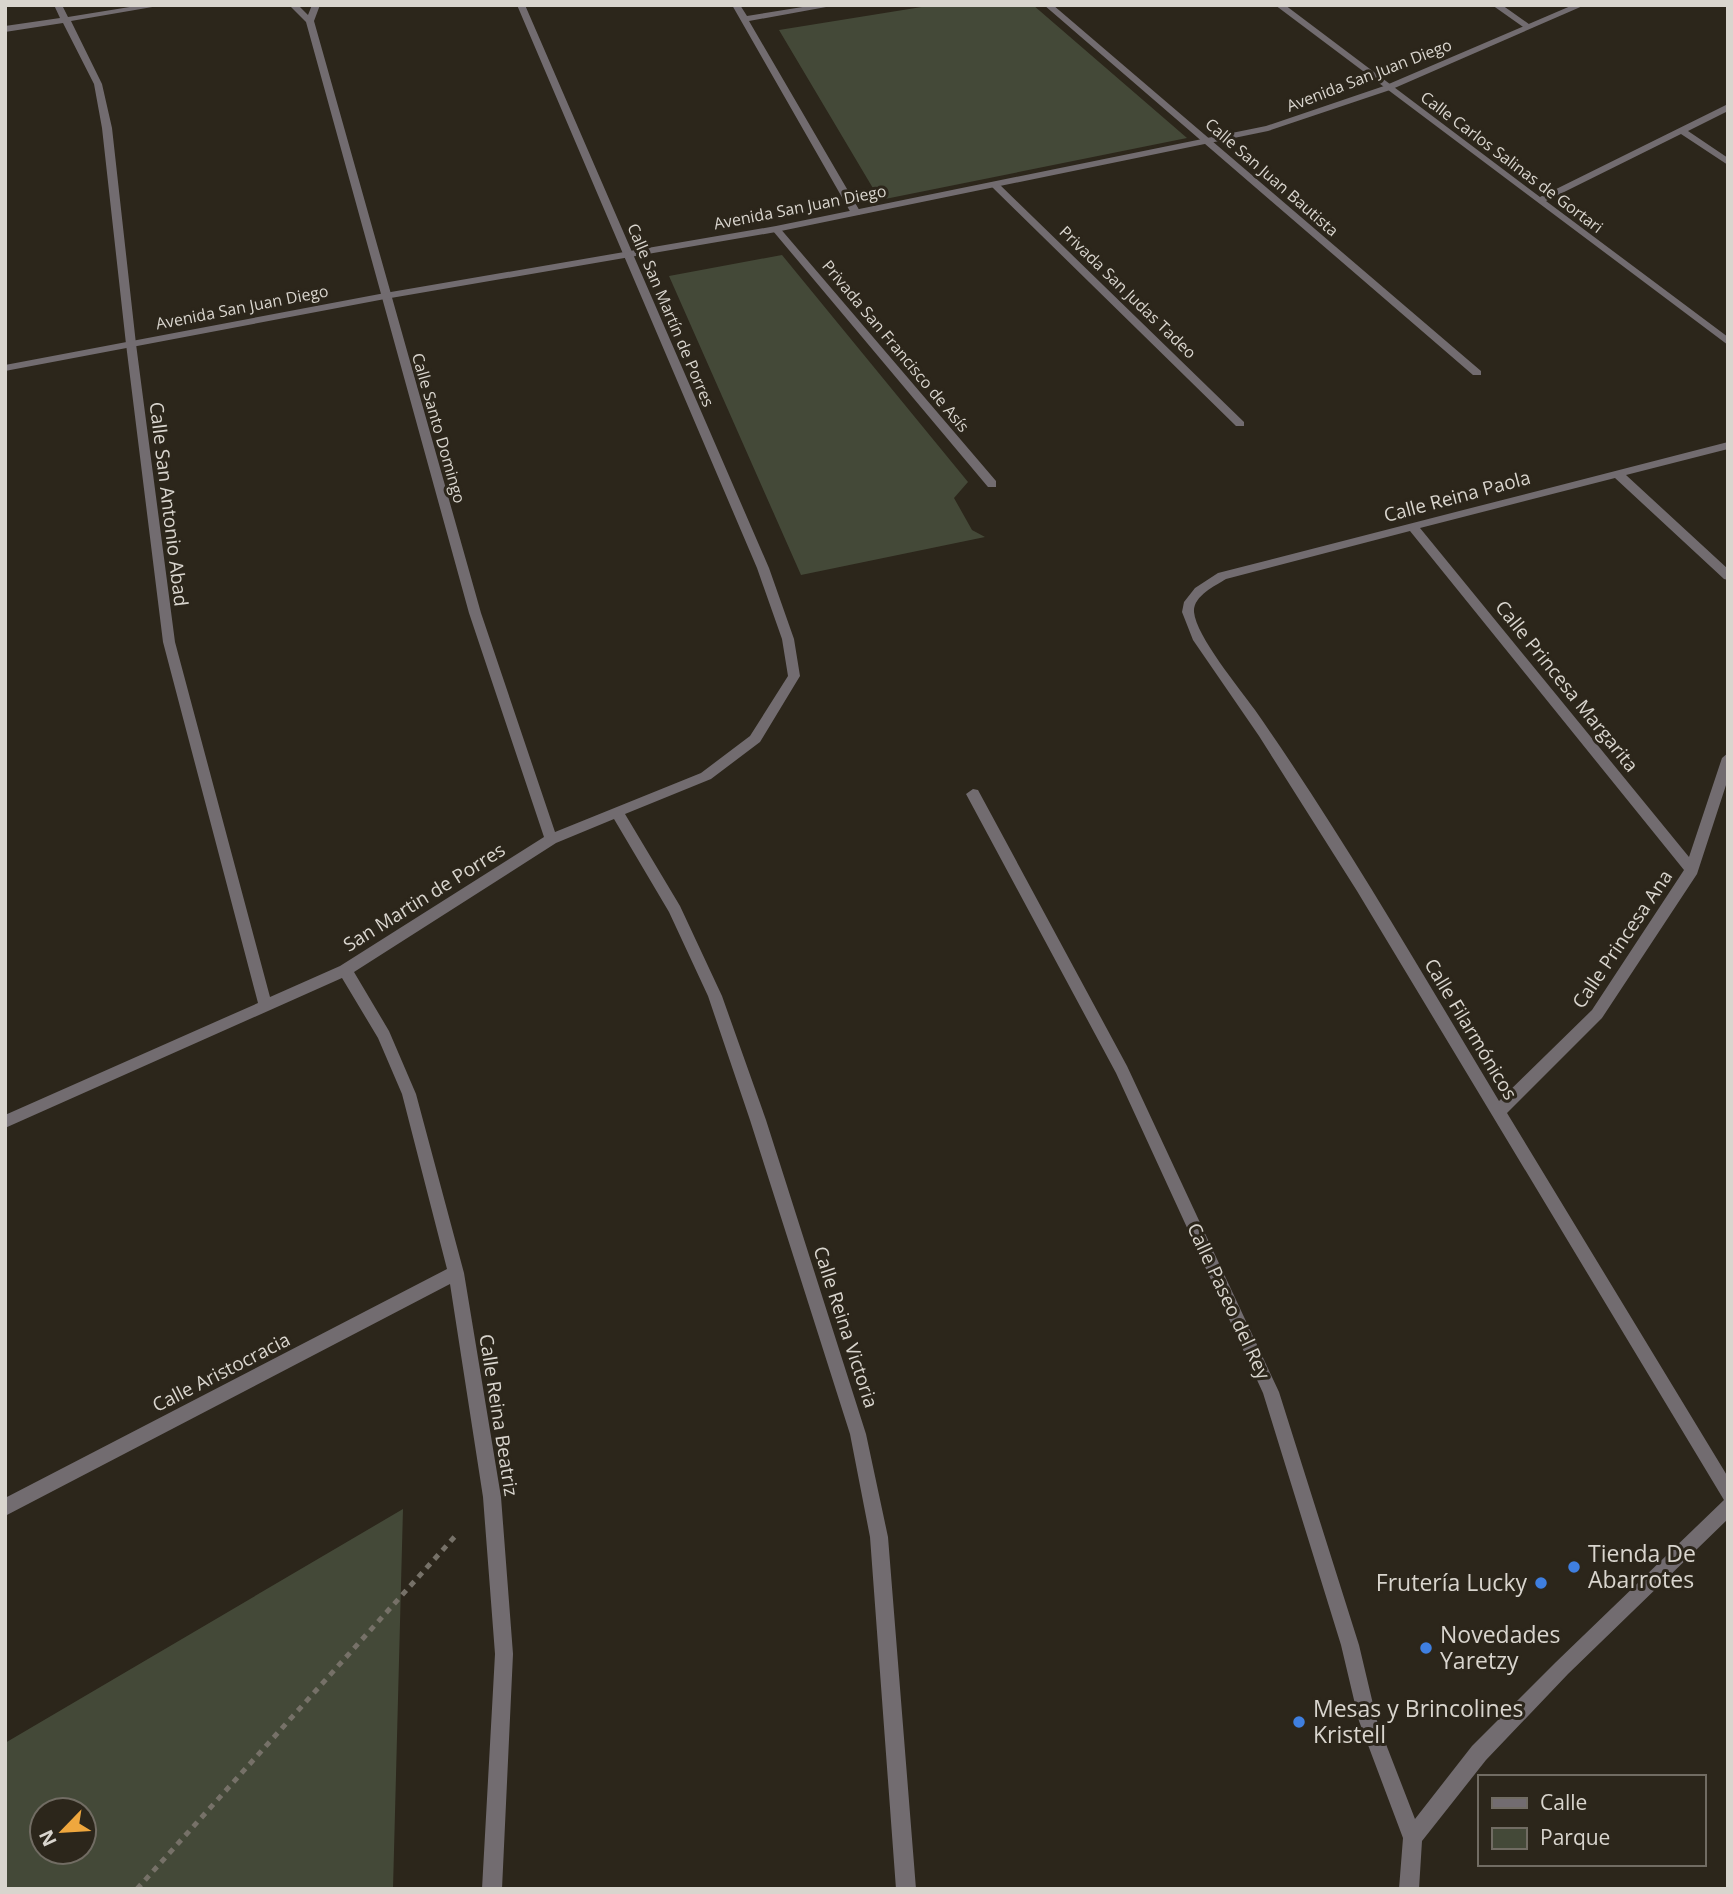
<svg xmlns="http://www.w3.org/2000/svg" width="1733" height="1894" viewBox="0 0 1733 1894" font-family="'Open Sans',sans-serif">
<rect width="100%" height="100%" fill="#2c261b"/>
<path fill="#444938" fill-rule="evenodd" d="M934,5H1033L1187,138L880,200L779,30Z
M782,255L968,482L954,498L972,530L985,537L801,575L669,276Z
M403,1509L393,1889H5V1743ZM42,1810H84V1852H42Z"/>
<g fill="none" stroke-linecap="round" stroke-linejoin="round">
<path stroke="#767168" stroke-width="5" stroke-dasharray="6 6" stroke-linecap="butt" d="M137,1889L458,1533"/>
<path fill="#726c70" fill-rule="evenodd" d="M54,5H62L68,17L142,5H164L71,21L102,84L112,128L136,344L175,642L270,997L340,966L544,837L469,613L306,22L289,5H298L308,15L312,5H320L314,21L481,613L555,832L701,773L750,736L788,676L782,639L757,568L517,5H525L769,568L794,639L800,676L760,742L711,779L625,814L680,906L722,996L766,1120L866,1434L888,1537L916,1889H896L870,1537L850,1434L750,1120L708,996L669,912L614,819L556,843L354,972L389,1031L416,1094L464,1273L501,1497L513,1654L502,1889H482L495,1654L483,1497L450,1284L5,1516V1498L447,1269L402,1094L378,1038L342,978L5,1128V1115L258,1003L163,642L126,344L102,128L94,84L63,23L5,32V26L60,18Z
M732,5H740L747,16L815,5H837L749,21L861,213L859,215L851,213Z
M1044,5H1053L1481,371V375H1473Z
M1275,5H1285L1540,197L1728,104V111L1688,131L1728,158V165L1681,134L1546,201L1728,337V345Z
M1492,5H1502L1533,27L1526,29Z
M991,182H997L1244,422V426H1236L991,186Z
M773,227H779L996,481V487H988L773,231Z
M1728,442V449L1626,475L1728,569V580L1724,579L1615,478L1420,528L1689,857L1722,758L1728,753V779L1697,874L1602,1018L1507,1113L1728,1477V1519L1568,1674L1486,1760L1422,1841L1419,1889H1399L1403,1838L1359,1721L1341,1645L1263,1393L1116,1073L966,794L973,789L978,790L1127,1066L1279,1392L1359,1645L1377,1721L1415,1819L1472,1746L1556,1662L1724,1500L1357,891L1259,736L1193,640L1182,612L1184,602L1195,588L1218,573ZM1410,531L1684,870L1592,1010L1499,1101C1420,970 1343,836 1255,710C1240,689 1196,636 1194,612C1193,596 1215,586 1226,579Z"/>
<path fill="#726c70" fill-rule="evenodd" d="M1573,5H1585L1390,90L1268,131L776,232L385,299L5,371V365L385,293L776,226L1266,126L1384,86Z"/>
</g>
<g fill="#3f7fe0" stroke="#2c261b" stroke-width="2.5">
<circle cx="1574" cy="1567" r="7"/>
<circle cx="1541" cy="1583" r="7"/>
<circle cx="1426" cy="1648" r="7"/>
<circle cx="1299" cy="1722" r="7"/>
</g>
<g text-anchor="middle" stroke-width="6" stroke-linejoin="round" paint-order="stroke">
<g font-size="16" fill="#d9d5ce" stroke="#2c261b">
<text transform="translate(1369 75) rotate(-21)" y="6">Avenida San Juan Diego</text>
<text transform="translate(1512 162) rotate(37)" y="6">Calle Carlos Salinas de Gortari</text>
<text transform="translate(1272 177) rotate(41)" y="6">Calle San Juan Bautista</text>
<text transform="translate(800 207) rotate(-11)" y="6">Avenida San Juan Diego</text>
<text transform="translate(1128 292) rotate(44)" y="6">Privada San Judas Tadeo</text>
<text transform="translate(242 307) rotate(-11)" y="6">Avenida San Juan Diego</text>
<text transform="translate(671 315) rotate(67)" y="6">Calle San Martín de Porres</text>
<text transform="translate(896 346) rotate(50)" y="6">Privada San Francisco de Asís</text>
<text transform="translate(439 428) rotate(74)" y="6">Calle Santo Domingo</text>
</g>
<g font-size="19" fill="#d9d5ce" stroke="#2c261b">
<text transform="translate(1457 496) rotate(-15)" y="7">Calle Reina Paola</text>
<text transform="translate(169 504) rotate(83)" y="7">Calle San Antonio Abad</text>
<text transform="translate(1567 686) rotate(51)" y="7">Calle Princesa Margarita</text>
<text transform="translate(424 897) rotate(-32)" y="7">San Martin de Porres</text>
<text transform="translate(1622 939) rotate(-56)" y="7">Calle Princesa Ana</text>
<text transform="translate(1471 1029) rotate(59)" y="7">Calle Filarmónicos</text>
<text transform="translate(1229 1301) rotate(65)" y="7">Calle Paseo del Rey</text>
<text transform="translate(846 1327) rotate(72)" y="7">Calle Reina Victoria</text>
<text transform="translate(221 1372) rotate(-27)" y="7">Calle Aristocracia</text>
<text transform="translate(499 1415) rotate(81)" y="7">Calle Reina Beatriz</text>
</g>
<g font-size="23" fill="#d9d5ce" stroke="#2c261b" text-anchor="start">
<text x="1588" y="1562">Tienda De<tspan x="1588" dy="26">Abarrotes</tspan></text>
<text x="1527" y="1591" text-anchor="end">Frutería Lucky</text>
<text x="1440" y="1643">Novedades<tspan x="1440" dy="26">Yaretzy</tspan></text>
<text x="1313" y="1717">Mesas y Brincolines<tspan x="1313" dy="26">Kristell</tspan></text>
</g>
</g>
<rect width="1733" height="1894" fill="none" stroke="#d9d5ce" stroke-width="14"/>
<rect x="1478" y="1775" width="228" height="91" fill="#2c261b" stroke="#716c63" stroke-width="2"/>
<rect x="1492" y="1798" width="35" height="10" fill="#726c70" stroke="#716c63" stroke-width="2"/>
<text x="1540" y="1810" font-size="21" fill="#d9d5ce">Calle</text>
<rect x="1492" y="1828" width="35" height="21" fill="#444938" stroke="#716c63" stroke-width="2"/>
<text x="1540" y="1845" font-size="21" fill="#d9d5ce">Parque</text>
<g transform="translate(63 1831) rotate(245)"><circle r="33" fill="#2c261b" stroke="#716c63" stroke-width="2"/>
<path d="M0-5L12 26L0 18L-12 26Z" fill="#efa73e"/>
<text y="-10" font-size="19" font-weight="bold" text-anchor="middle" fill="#d9d5ce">N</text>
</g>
</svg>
